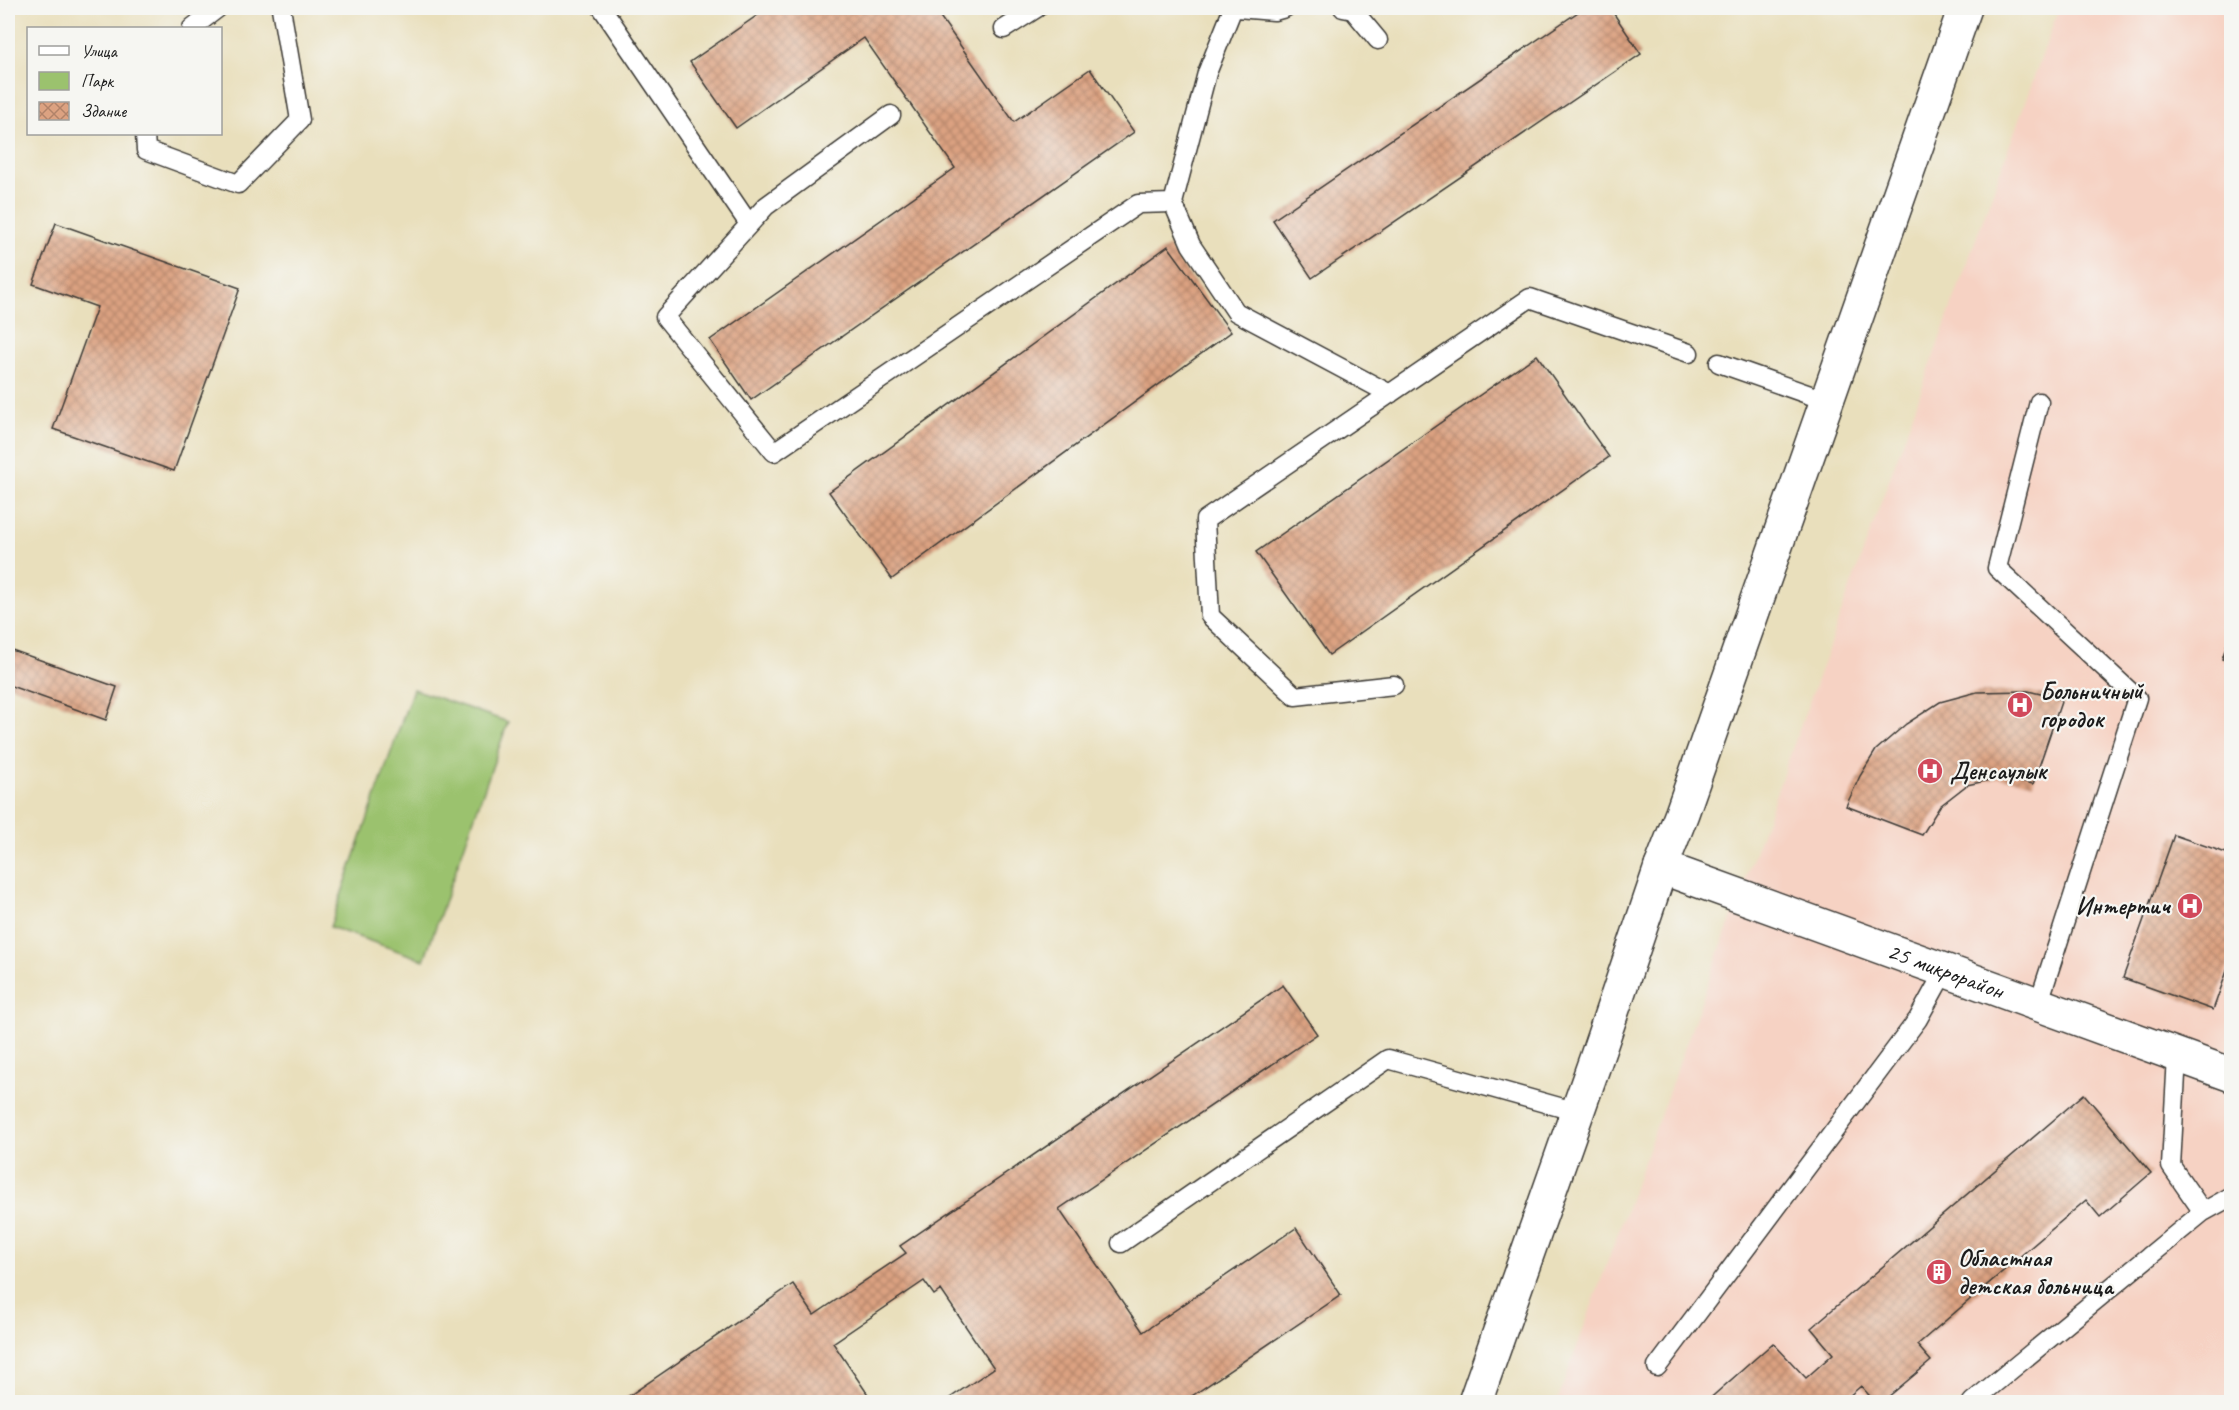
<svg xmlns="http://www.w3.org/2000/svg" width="2239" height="1410" viewBox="0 0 2239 1410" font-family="Caveat,sans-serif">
<defs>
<pattern id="building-cross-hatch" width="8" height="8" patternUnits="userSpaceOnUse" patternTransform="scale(1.5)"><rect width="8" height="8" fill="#dca281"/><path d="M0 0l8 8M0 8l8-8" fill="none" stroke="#b28369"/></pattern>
</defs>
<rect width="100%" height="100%" fill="#f6f6f2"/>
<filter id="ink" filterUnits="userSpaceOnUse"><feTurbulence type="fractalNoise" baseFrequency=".0167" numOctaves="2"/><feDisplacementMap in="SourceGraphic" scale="12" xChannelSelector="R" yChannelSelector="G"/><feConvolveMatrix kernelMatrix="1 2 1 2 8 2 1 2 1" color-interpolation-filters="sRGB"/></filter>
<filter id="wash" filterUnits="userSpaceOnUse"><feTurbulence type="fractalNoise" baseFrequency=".008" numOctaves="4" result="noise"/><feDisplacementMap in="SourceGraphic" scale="24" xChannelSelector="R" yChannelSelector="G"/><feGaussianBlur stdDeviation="1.35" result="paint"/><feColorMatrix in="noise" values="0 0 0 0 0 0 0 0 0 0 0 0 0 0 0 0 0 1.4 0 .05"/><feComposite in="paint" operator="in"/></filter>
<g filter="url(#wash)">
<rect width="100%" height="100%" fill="#e9dfbc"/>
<path fill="#f6d2c3" d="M2059,8H2231V1402H1557Z"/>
<path fill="#9bc26e" stroke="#5c6f45" stroke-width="1.5" d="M413,689L508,722L424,960L330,927Z"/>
<g id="blocks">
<path fill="url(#building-cross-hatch)" d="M768,8H934L1014,122L1090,69L1134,132L751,400L710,340L955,168L864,38L736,128L690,62Z
M1584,8H1610L1641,54L1312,278L1273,220Z
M56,223L240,288L174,471L53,429L97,307L33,284Z
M1168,246L1231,332L892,579L829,492Z
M1537,355L1609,457L1329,655L1256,552Z
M2231,632L2232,633V662L2222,659Z
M9,649L117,687L106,720L8,685Z
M2028,691L2062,699L2033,784L2014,779L1999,778L1967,785L1940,806L1922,835L1846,806L1860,776L1876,750L1906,724L1940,702L1977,692Z
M2174,835L2232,855V957L2213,1010L2123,978Z
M1283,985L1317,1034L1059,1209L1143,1332L1296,1228L1341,1295L1183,1402H944L994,1368L941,1290L934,1295L924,1281L833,1343L869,1396L858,1402H620L793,1284L814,1315L906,1253L900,1246Z
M2084,1094L2151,1173L2100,1217L2086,1200L1917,1345L1931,1361L1882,1402H1875L1861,1386L1842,1402H1706L1773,1343L1806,1378L1833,1354L1811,1328Z"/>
</g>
</g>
<g filter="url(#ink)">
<use href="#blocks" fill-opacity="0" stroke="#3b3934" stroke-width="1.5"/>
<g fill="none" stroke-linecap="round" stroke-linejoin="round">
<g stroke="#3b3934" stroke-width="21">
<path id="service" d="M602,8L749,224
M1233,8L1207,73L1173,203L1191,245L1236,312L1390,394
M1237,8L1274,11L1285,8
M1343,8L1353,10L1378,40
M192,28L218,8
M1004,29L1037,8
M891,115L766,206L665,317L774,452L1138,204L1173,203
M145,134L146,150L238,184L300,120L281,8
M1719,363L1827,401
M1394,685L1295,696L1210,616L1205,520L1530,298L1689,353
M2038,1005L2137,698L1997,568L2039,402
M2177,1056L2171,1166L2203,1212L2232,1196
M1121,1243L1388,1059L1577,1112
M1657,1367L1918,1019L1945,970
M1972,1402L2203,1212"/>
</g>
<g stroke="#3b3934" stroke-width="36">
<g id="minor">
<path id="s1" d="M1661,867L2232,1075"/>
</g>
</g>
<g stroke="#3b3934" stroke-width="36">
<path id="tertiary" d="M1475,1402L1596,1059L1661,867L1682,813L1965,8"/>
</g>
<use href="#service" stroke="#fff" stroke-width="18"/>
<use href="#minor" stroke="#fff" stroke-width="33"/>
<use href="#tertiary" stroke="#fff" stroke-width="33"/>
</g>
</g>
<defs>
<g id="hospital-disc" transform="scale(1.35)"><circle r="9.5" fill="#d1495b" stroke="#f6f6f2"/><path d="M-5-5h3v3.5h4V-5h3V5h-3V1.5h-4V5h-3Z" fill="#fff"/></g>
<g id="building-disc" transform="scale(1.35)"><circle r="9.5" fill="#d1495b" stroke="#f6f6f2"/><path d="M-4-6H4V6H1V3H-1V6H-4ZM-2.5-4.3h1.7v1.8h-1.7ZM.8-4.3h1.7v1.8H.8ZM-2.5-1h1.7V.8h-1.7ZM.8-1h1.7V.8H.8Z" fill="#fff"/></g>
</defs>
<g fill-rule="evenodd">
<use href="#hospital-disc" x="2020" y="705"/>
<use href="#hospital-disc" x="1930" y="771"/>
<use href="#hospital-disc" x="2190" y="906"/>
<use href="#building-disc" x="1939" y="1272"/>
</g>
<g text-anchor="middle" stroke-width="4.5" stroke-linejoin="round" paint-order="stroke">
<g font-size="24" font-weight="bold" fill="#1c1c1c" stroke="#f6f6f2" text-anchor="start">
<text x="2040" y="699">Больничный<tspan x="2040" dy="28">городок</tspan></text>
<text x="1950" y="779">Денсаулык</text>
<text x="2170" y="914" text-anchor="end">Интертич</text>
<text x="1958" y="1266">Областная<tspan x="1958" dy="28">детская больница</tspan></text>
</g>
<g font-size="24" fill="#1c1c1c" stroke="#f6f6f2">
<text dy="8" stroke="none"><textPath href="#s1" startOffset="303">25 микрорайон</textPath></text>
</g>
</g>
<rect width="2239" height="1410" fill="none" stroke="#f6f6f2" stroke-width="30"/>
<rect x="27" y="27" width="195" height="108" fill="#f6f6f2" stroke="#9f9f9c" stroke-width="1.5"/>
<rect x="39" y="46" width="30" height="9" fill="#ffffff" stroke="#9f9f9c" stroke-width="1.5"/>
<text x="81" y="57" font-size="18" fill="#1c1c1c">Улица</text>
<rect x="39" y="72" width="30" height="18" fill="#9bc26e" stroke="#9f9f9c" stroke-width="1.5"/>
<text x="81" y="87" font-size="18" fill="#1c1c1c">Парк</text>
<rect x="39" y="102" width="30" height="18" fill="url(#building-cross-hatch)" stroke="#9f9f9c" stroke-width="1.5"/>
<text x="81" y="117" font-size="18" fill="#1c1c1c">Здание</text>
</svg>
